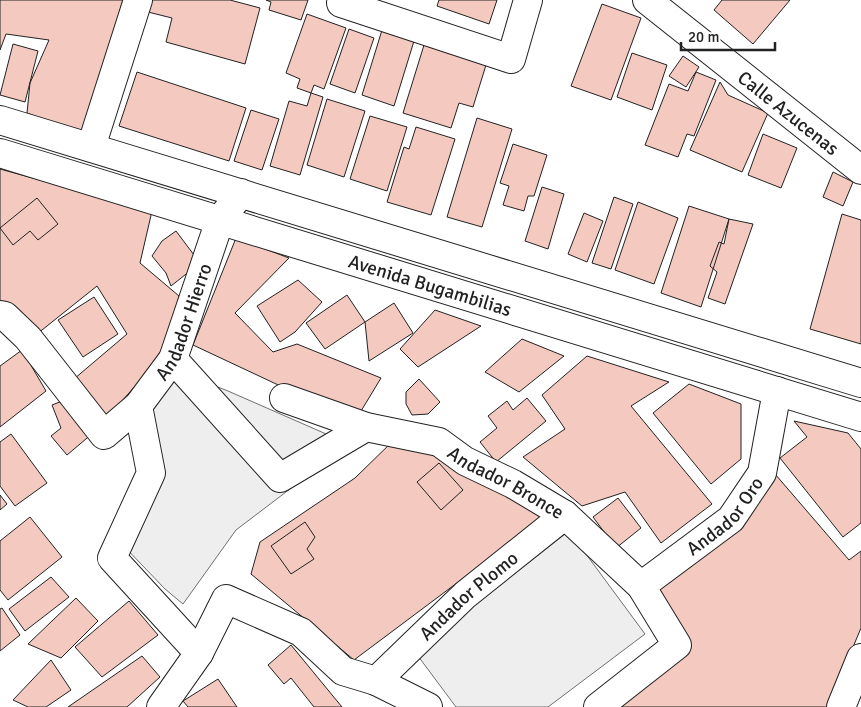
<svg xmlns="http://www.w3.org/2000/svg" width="861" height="707" viewBox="0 0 861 707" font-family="Signika,sans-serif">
<rect width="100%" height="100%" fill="#fff"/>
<path fill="#eee" stroke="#6f6f6f" d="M177,371L228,391L333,437L311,473L236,530L183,604L165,589L120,542L151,425L155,387Z
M569,531L645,634L548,707H456L415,652Z"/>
<path fill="#f3c9c0" stroke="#222" d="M0,0H123L83,135L27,113L30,83L49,40L6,34L0,50Z
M152,0H230L260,8L245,64L166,42L172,18L148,12Z
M266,0H308L301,20L269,10L271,2Z
M439,0H497L489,24L437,6Z
M722,0H790L753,44L714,10Z
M602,4L641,18L611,100L571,86Z
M307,14L346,28L324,89L314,85L311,93L297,88L300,79L286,73Z
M349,29L374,38L355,93L330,84Z
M382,30L414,41L394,106L362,95Z
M13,44L38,51L25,102L0,95Z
M424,45L486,65L473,107L459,103L451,128L403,113Z
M632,53L667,65L652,110L617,97Z
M683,56L699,67L686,87L669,76Z
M137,72L246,108L229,161L119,126Z
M696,72L716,80L694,136L687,134L678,157L645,145L669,84L688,91Z
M720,82L728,95L768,113L742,172L690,150Z
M311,93L323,97L300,175L270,166L289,101L307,106Z
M327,99L365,111L344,177L307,165Z
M251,110L279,119L262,170L234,161Z
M370,116L407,127L387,191L350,179Z
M477,118L512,129L482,227L447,217Z
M416,127L455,139L431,215L387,202L404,147L409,149Z
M763,134L797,148L781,188L748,175Z
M513,144L547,155L534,196H528L524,211L503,205L509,186L500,183Z
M0,169L152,211L140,263L179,296L166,351L107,418L74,379L127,334L97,286L37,334L0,305Z
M833,172L853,182L843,206L823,197Z
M542,187L564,194L548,249L525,241Z
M614,197L633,204L611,269L592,263Z
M37,198L58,224L38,240L30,231L13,245L0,228Z
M638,202L678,218L654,284L615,270Z
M689,206L729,219L701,307L661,293Z
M584,213L603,221L587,262L568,254Z
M842,214L861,220V344L810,329Z
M729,219L753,224L725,304L708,298L717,272L710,266L719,242L724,244Z
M176,231L200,263L171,286L166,273L152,256L162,241Z
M236,238L289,258L235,313L273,352L297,344L381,378L355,421L193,345Z
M298,280L322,302L295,332L280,342L257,306Z
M347,295L365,322L325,349L306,323Z
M94,297L118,334L83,357L58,320Z
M394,303L413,333L369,361L365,322Z
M435,310L481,326L418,367L400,349Z
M522,339L564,356L519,392L485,372Z
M22,350L46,391L0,427V366Z
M587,356L669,382L631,406L712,504L661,543L625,492L582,506L523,457L565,429L542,395Z
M419,379L440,402L428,414L412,415L406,404V392Z
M689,384L741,404V459L711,484L653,413Z
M527,398L546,421L496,462L480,442L497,428L488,416L507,401L513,410Z
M65,400L93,433L67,455L51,436L61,428L52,405Z
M794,421L848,433L861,449V523L843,537L780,458L807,437Z
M11,434L47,483L15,506L0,486V442Z
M397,437L454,466L545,517L354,660L251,574L260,542L355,478Z
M439,463L463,490L441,510L417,482Z
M769,467L849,560L861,551V628L828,707H605L678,645L656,582Z
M0,495L7,504L0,510Z
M618,498L641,528L616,548L593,517Z
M30,517L62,557L8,600L0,590V541Z
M305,522L315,537L307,549L314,559L291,574L271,546Z
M51,577L69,597L25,631L9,609Z
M76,598L98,621L61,658L28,644Z
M129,601L158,635L102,677L75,647Z
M2,608L20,635L0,651V609Z
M291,645L342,707H314L291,678L284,684L268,665Z
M142,656L160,677L127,707H68Z
M51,660L71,690L46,707H28L13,700Z
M218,679L237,707H188L183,701Z"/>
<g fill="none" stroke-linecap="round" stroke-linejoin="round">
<g stroke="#222" stroke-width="30">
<g id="minor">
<path d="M342,0L341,3L511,59L528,0"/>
<path id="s1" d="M647,0L861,170"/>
<path d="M91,147L138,0"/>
<path id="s2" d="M0,315L5,316L28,338L104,435L138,406L173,359L220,220L241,193"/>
<path d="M173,359L280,478L366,427"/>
<path id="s3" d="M284,398L366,427L439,442L465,461L513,484L565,515L641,586L677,645L598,707"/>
<path d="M138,406L151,473L112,558L199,653"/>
<path id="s4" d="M641,586L731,519L762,473L777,391"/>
<path id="s5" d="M376,681L465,595L565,515"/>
<path d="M161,707L199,653L226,599L301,632L343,671L376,681L428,707"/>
</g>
</g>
<g stroke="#222" stroke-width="30">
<g id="major">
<path d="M0,120L861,383"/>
<path id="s6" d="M0,153L861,417"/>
<path d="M841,707L861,658"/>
</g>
</g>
<use href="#minor" stroke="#fff" stroke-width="28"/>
<use href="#major" stroke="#fff" stroke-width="28"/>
</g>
<g text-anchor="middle" stroke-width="4" stroke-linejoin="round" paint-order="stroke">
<g font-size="19" fill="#222" stroke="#fff">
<text dy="7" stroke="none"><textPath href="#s1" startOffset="181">Calle Azucenas</textPath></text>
<text dy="7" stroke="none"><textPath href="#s6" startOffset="450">Avenida Bugambilias</textPath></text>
<text dy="7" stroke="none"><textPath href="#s2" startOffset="302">Andador Hierro</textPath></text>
<text dy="7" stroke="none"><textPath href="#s3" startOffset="240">Andador Bronce</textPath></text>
<text dy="7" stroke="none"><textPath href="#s4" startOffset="110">Andador Oro</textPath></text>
<text dy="7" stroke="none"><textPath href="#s5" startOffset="126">Andador Plomo</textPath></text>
</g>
</g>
<path d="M681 42v8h94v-8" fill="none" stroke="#222222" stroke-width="2.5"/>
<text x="688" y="42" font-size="15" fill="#222222" stroke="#ffffff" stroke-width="4" paint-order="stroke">20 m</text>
</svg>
